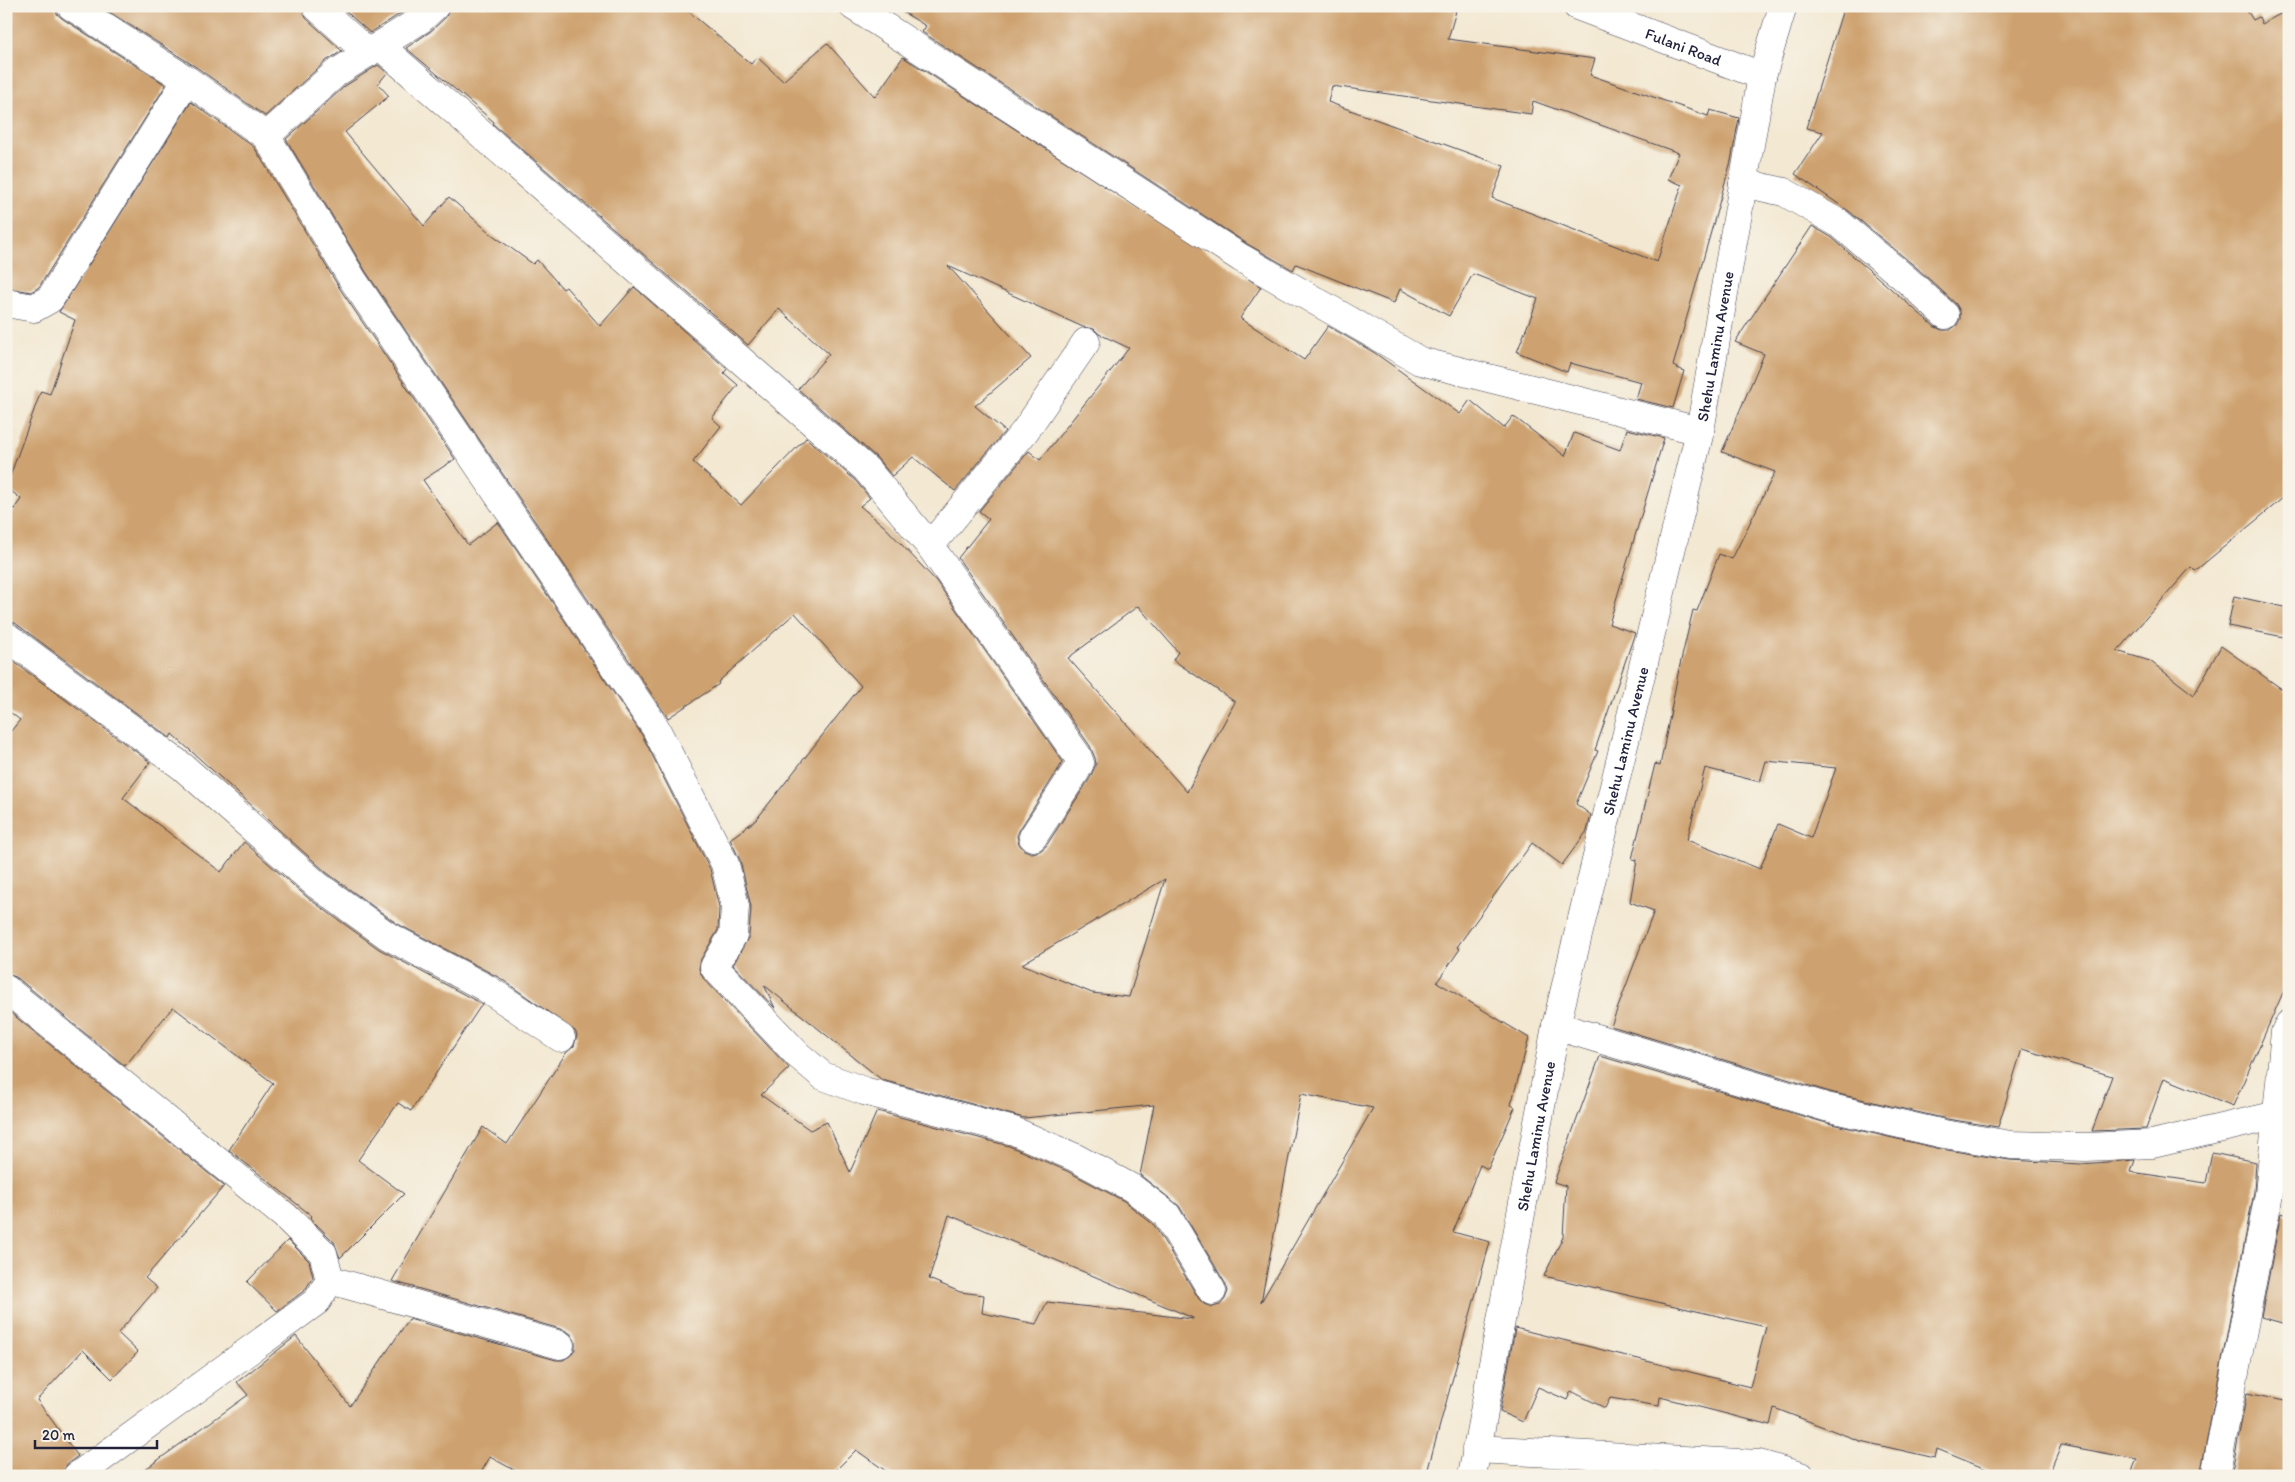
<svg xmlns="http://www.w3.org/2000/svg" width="2295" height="1482" viewBox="0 0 2295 1482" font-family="Itim,sans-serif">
<rect width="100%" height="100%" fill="#f7f3e8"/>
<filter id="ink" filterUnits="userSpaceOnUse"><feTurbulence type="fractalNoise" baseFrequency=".02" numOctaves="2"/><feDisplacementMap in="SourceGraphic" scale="10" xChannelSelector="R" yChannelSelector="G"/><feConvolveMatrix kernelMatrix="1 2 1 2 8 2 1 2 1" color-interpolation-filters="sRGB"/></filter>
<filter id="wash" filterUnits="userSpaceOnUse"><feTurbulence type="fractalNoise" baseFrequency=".0096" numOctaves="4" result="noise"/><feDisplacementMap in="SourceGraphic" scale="20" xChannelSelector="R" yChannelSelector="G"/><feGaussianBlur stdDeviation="1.12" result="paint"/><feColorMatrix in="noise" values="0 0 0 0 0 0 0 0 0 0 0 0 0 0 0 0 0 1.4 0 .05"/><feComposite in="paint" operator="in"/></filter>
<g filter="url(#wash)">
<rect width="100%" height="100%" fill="#f3e8d2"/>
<g id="blocks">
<path fill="#cea26f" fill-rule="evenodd" d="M6,6H56L57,14L63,19L166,85L39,287L31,292L15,289L6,284Z
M100,6H301L306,18L342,51L326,61L265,116L196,67Z
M340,6H412L370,33Z
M450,6H682L751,64L757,57L783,81L827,43L875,97L903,57L1261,287L1240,318L1304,360L1328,326L1375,353L1460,414L1470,400L1504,428L1513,416L1565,456L1574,433L1620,450L1627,429L1664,438L1609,624L1635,633L1595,750L1598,751L1576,804L1591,815L1587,831L1562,865L1532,843L1457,947L1460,949L1437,982L1529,1038L1511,1105L1515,1107L1488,1169L1480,1165L1453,1232L1490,1242L1426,1476H893L856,1450L830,1476H525L490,1457L479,1476H136L248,1395L237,1382L296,1336L350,1406L409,1319L556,1360H563L570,1356L575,1349V1341L571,1334L564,1330L392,1281L483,1127L507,1144L566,1053L574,1046L577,1035L575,1031L500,978L396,923L327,873L172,734L170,738L15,623L6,621V521L21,499L6,487L41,391L50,394L75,320L59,312L191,102L254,147L340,289L455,459L423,480L468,545L498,522L642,735L710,869L719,907L718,930L701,959L699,969L703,978L789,1068L761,1095L810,1130L827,1122L850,1172L877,1111L1009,1146L1067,1171L1124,1201L1154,1225L1199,1299L1204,1304L1212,1307L1220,1305L1225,1299L1228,1291L1225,1283L1179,1206L1140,1175L1154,1105L1024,1118L882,1080L764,985L775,1008L733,965L749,936L751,907L740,860L730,839L756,820L861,686L795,613L718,682L719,684L668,718L366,272L286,139L345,86L378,65L387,73L378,84L389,96L345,132L424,226L449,197L490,233L533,264L537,260L563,289L566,287L600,326L634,287L727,369L724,373L738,385L712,418L721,426L693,462L741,505L806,438L855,480L870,498L860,506L885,527L936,581L1063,762L1020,829L1017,836L1019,844L1024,850L1032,853L1040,851L1046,846L1090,778L1096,764L1095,758L1090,746L958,558L989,519L979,511L1029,451L1040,460L1129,348L1099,334L1094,329L1083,327L948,266L1031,358L975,406L1005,431L955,491L913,457L892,476L876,457L798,389L829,354L779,309L748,345L493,124L494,122L406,48L431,31L446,17ZM1138,606L1178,652L1173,660L1235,702L1187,792L1068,658ZM1165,879L1129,997L1092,993L1022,964ZM1301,1094L1373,1108L1261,1302ZM949,1215L1193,1318V1319L1047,1302L1036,1324L982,1313L984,1295L960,1292L929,1279Z
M893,6H1439L1456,11L1448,39L1595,59L1590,75L1708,116L1710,110L1739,118L1731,161L1673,366L1684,371L1673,408L1636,399L1641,382L1570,363L1567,372L1517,352L1538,299L1473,274L1449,316L1400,289L1394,303L1296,264L1293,270L1249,245L922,32L926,26ZM1332,86L1531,114L1533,101L1679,153L1668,179L1682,185L1657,262L1492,198L1504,166L1328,102Z
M1844,6H2244L2253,20L2259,17L2262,24L2289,9V493L2195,571L2191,567L2117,651L2150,661L2194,695L2221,646L2289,694V979L2233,1106L2164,1078L2146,1129L2092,1131L2112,1076L2022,1049L1998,1127L1947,1119L1830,1092L1611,1026L1654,911L1630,902L1637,860L1632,859L1655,764L1660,766L1679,669L1693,610L1697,611L1719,554L1732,559L1775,472L1722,452L1764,354L1735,342L1812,226L1831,237L1935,327L1942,330H1950L1957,325L1960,319V311L1956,304L1917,268L1850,212L1795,174L1823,132L1806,128ZM1766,761L1836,768L1811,838L1778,824L1760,869L1687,840L1705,768L1760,782Z
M2234,596L2289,608V638L2228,626Z
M6,656L150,762L123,798L221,872L244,842L308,898L379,949L482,1004L411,1111L398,1103L358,1160L404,1194L340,1258L334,1242L310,1218L312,1216L229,1150L273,1083L173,1007L125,1066L16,977L6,974V737L20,720L6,709Z
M6,1009L224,1186L145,1278L157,1288L118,1333L138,1352L112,1379L83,1350L37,1400L78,1456L67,1464L62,1476H6Z
M1600,1056L1823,1122L1941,1149L2009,1160L2081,1164L2135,1160L2131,1172L2206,1183L2212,1153L2256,1162L2254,1192L2200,1476H2130L2137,1459L2061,1445L2048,1476H2003L1937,1449L1935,1458L1860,1441L1774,1408L1770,1425L1660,1397L1659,1406L1610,1398L1605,1408L1571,1391L1567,1400L1538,1387L1523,1422L1500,1412L1515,1328L1750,1387L1766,1327L1544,1276L1563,1237L1566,1186L1554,1182Z
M2281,1213L2289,1215V1325L2261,1317Z
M288,1240L309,1261L313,1277L305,1290L277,1311L247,1282Z
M2247,1393L2289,1402V1476H2231Z"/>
</g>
</g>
<g filter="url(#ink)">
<use href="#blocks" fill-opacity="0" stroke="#414052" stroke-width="1"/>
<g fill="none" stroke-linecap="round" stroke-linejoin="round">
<g stroke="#414052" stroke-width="29">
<g id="minor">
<path d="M71,6L187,80L266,136L353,280L655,727L725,864L735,906L733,935L714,967L798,1055L823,1076L864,1091L1014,1131L1074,1157L1132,1188L1166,1214L1212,1291"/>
<path d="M316,6L368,53"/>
<path d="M853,6L1241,258L1420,361L1700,431"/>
<path id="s1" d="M1577,6L1762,76"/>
<path d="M380,46L866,469L930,546L1077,755L1080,763L1076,771L1033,837"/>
<path d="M266,136L336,73L420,20L435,6"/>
<path d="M1743,183L1784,192L1840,224L1907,280L1945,315"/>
<path d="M6,303L34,308L50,299L187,80"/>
<path d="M930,546L1025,431L1086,342"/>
<path d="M6,636L183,767L317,885L388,936L486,988L561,1038"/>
<path d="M6,989L285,1216L323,1253L330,1280L317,1301L77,1476"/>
<path d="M1556,1026L1826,1107L1944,1134L2011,1145L2086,1147L2152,1144L2278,1115L2289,1106"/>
<path d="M330,1280L560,1345"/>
<path d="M1476,1449L1759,1464L1800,1476"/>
<path id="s2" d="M1472,1476L1556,1026L1700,431L1762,76L1783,6"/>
<path d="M2215,1476L2269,1194L2285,1032L2289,1024"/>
</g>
</g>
<use href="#minor" stroke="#fff" stroke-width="28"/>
</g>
</g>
<g text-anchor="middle" stroke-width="4.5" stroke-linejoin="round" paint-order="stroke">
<g font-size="16" fill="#22223b" stroke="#f7f3e8">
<text dy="6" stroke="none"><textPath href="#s1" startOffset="114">Fulani Road</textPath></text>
<text dy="6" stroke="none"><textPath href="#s2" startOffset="1156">Shehu Laminu Avenue</textPath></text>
<text dy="6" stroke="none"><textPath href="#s2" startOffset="751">Shehu Laminu Avenue</textPath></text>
<text dy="6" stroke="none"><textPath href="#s2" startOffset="346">Shehu Laminu Avenue</textPath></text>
</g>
</g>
<rect width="2295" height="1482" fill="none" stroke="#f7f3e8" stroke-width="25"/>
<path d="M35 1440v8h122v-8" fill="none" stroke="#22223b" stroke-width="2.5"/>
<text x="42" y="1440" font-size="15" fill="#22223b" stroke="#f7f3e8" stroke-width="4" paint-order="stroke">20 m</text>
</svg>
